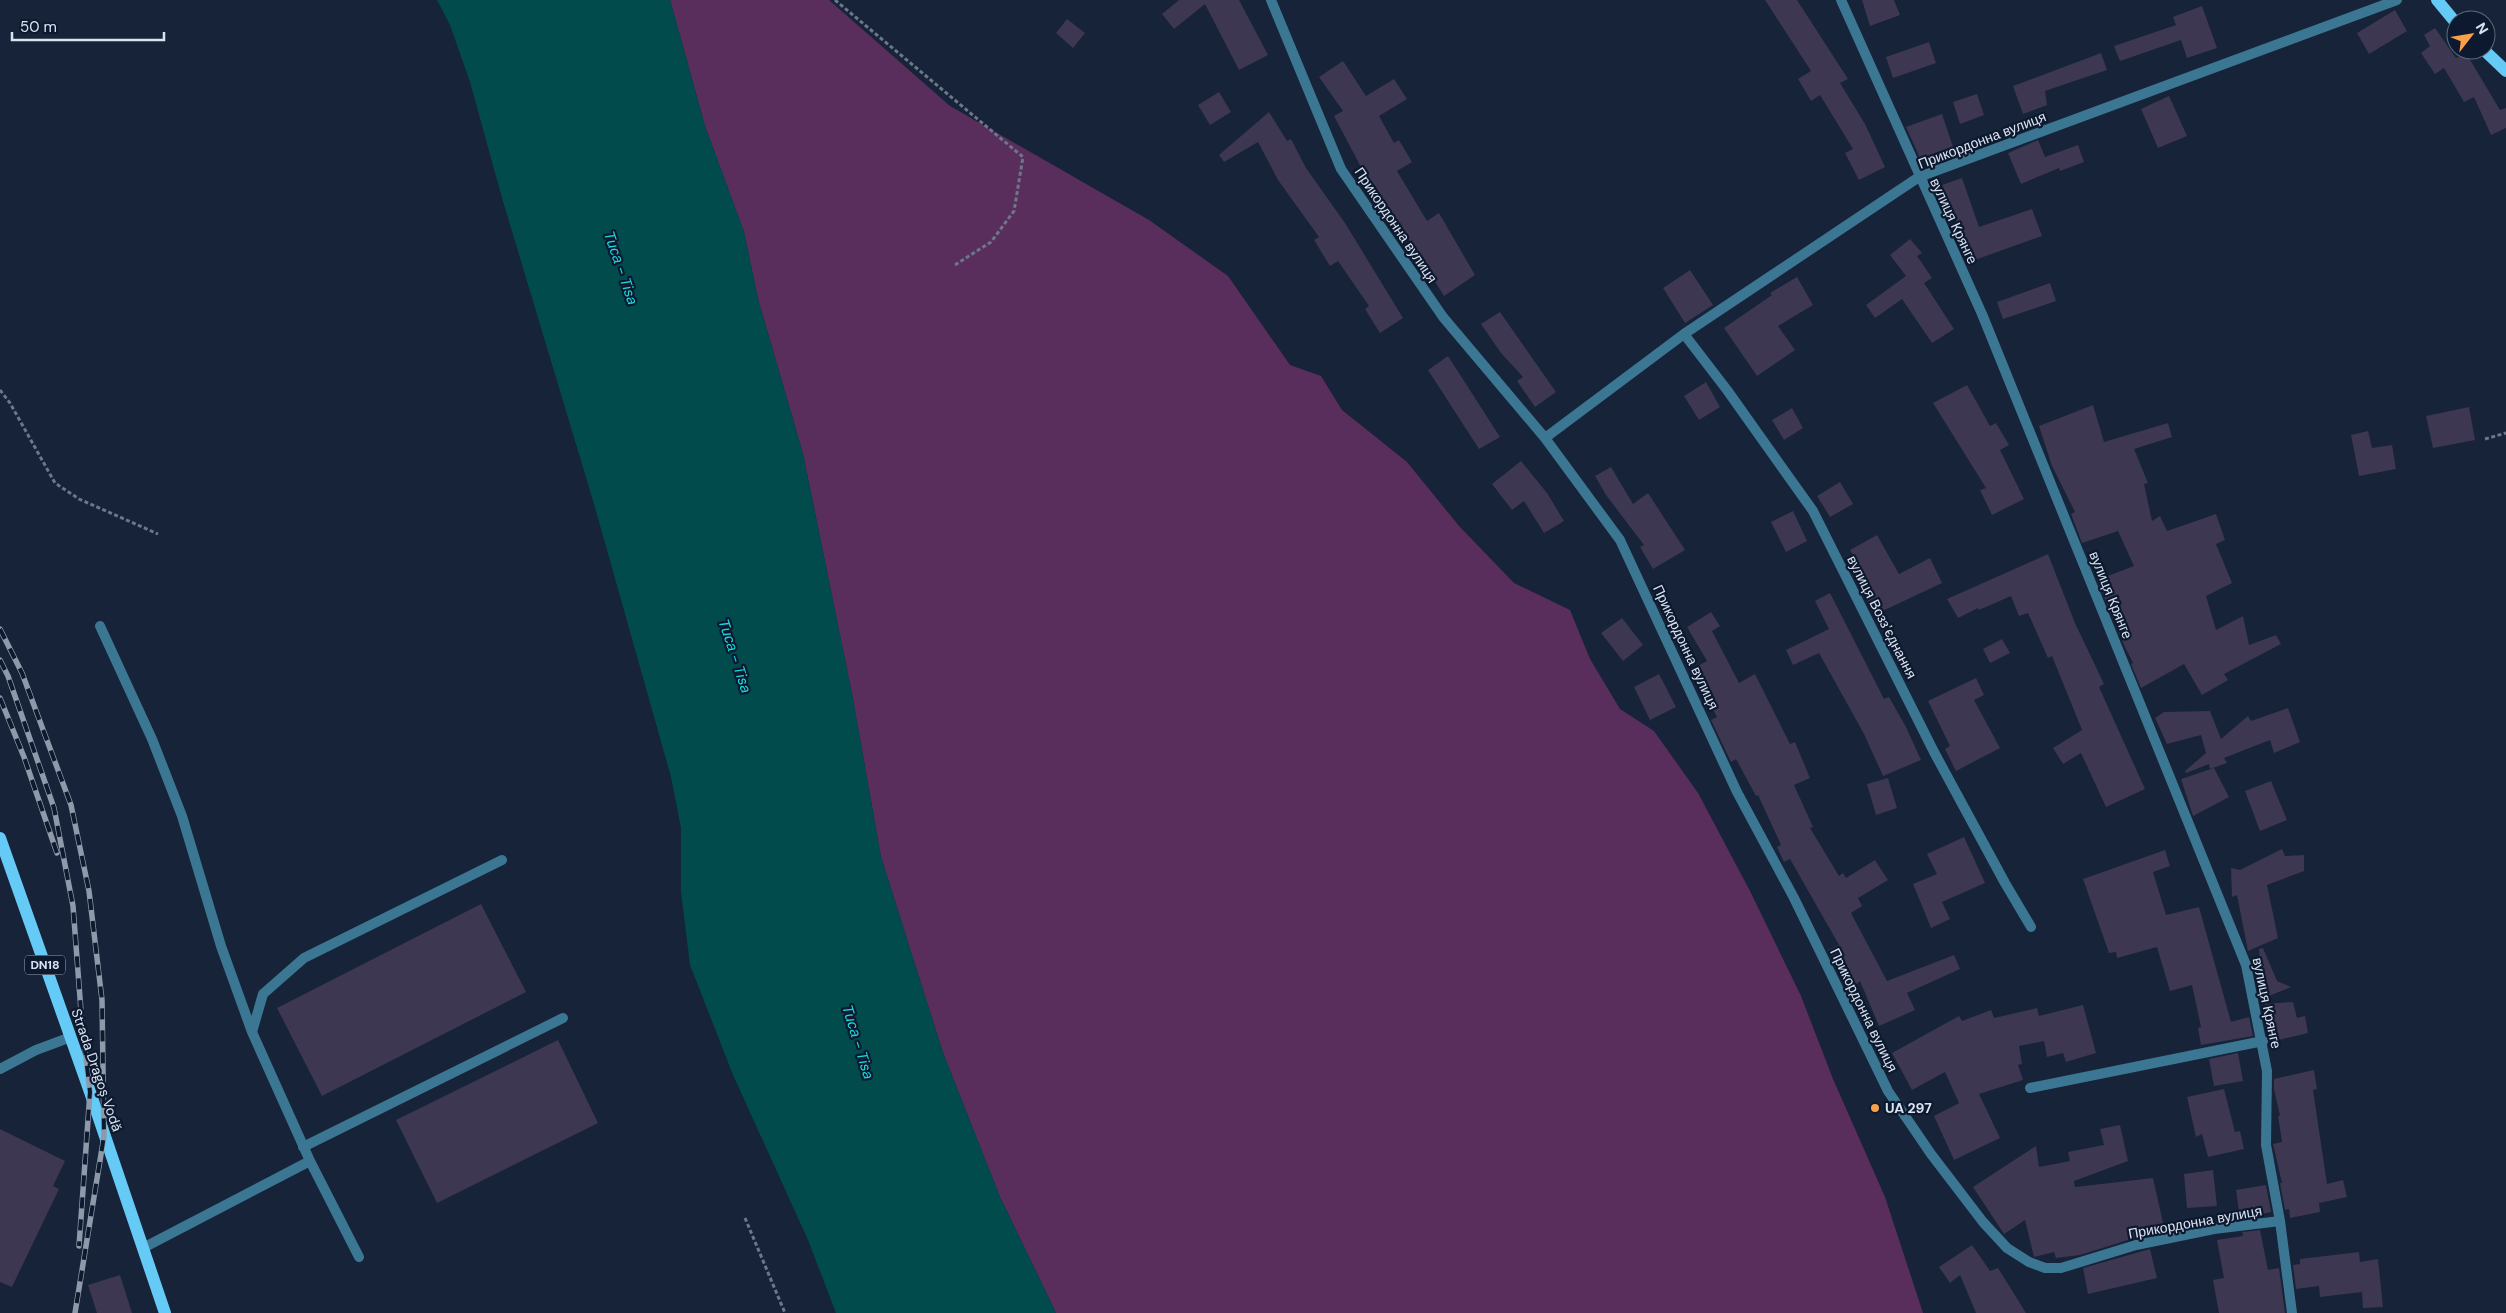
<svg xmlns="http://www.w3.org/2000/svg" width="2506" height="1313" viewBox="0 0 2506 1313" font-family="'DM Sans',sans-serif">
<rect width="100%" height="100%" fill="#162338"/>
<path fill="#5a2e5c" d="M670,0H829L950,106L1149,220L1228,276L1290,365L1321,376L1342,410L1407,462L1459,526L1514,583L1570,610L1590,659L1620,709L1654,731L1698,793L1750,891L1801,996L1833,1079L1885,1197L1923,1313H1056L1000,1197L943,1053L881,857L852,694L803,454L758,299L744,232L705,126Z"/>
<path fill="#014b4c" d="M437,0H670L705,126L744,232L758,299L803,454L852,694L881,857L943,1053L1000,1197L1056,1313H836L808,1240L733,1075L690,965L681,892V828L671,777L594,504L502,198L470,82L450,25Z"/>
<path fill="#3d3751" d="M1179,0H1239L1268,55L1239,70L1205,4L1174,29L1162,14Z
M1765,0H1797L1848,79L1840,83L1865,124L1885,167L1859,180L1845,153L1853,149L1820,95L1811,101L1798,79L1811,71Z
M1862,0H1894L1900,15L1870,26Z
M2202,6L2217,48L2187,58L2181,40L2120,61L2114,46L2176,25L2173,17Z
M2395,10L2407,31L2369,54L2357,33Z
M1067,19L1085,33L1073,48L1056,33Z
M2435,28L2458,61L2456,58L2466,53L2500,110L2506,108V128L2491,135L2474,97L2464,102L2444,68L2435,74L2421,53L2430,46L2424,35Z
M1929,42L1936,63L1893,78L1886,57Z
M2101,53L2107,70L2045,91L2047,105L2023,114L2013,86Z
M1343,61L1366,96L1394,79L1407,99L1379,116L1394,143L1399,140L1412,162L1397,171L1427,221L1439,213L1475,275L1444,296L1374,184L1371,186L1334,116L1343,111L1319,77Z
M1219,92L1231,112L1210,125L1198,105Z
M1977,94L1984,115L1960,124L1953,102Z
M2169,96L2187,136L2158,148L2141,109Z
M1269,112L1287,141L1291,139L1306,168L1345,223L1403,318L1380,333L1365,309L1369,306L1338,261L1330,266L1314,240L1319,237L1278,180L1258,142L1224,162L1219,155Z
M1942,114L1953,147L1920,158L1906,127Z
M2038,140L2045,157L2078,145L2084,162L2060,171L2059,168L2021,184L2008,153Z
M1962,178L1979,227L2032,209L2042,236L1972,261L1942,185Z
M1910,239L1922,253L1917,256L1932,278L1924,283L1954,329L1932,343L1902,299L1875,318L1866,305L1906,276L1890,255Z
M1690,270L1713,305L1685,323L1663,288Z
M1797,277L1813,305L1778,326L1795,350L1757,376L1724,328L1772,295L1770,293Z
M2050,283L2056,301L2003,319L1997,302Z
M1500,312L1556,392L1535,407L1517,381L1523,377L1501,353L1481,324Z
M1448,356L1500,437L1479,449L1428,370Z
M1706,382L1720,407L1699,420L1684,396Z
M1967,385L1990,426L1996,423L2009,445L2000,450L2024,499L1992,515L1980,490L1986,488L1933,403Z
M2093,405L2104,442L2168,423L2172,437L2134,449L2148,483L2144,484L2152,521L2160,516L2167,531L2216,514L2225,540L2216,544L2232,583L2206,596L2216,630L2243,616L2249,645L2276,635L2281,644L2224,674L2228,680L2202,695L2184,664L2141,688L2131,664L2133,663L2124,645L2097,580L2134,566L2118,531L2082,543L2071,514L2075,512L2052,466L2039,426Z
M2469,407L2475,440L2433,448L2426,416Z
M1792,408L1803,428L1784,440L1772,420Z
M2368,431L2372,448L2392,445L2396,469L2359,476L2351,435Z
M1521,461L1547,493L1564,521L1544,533L1524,501L1512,510L1492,484Z
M1611,467L1633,504L1648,493L1685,550L1653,569L1640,547L1644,545L1606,495L1595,476Z
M1840,482L1853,504L1830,517L1817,496Z
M1793,511L1807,541L1786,552L1771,522Z
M1877,535L1899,574L1930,558L1942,583L1874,615L1863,591L1871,587L1850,550Z
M2048,554L2075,623L2104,684L2099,687L2145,789L2106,807L2081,753L2063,764L2053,748L2082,730L2052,656L2048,658L2028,613L2019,616L2011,596L1979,610L1978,608L1958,618L1947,599Z
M1830,593L1884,699L1889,697L1906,727L1921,760L1883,776L1864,734L1819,653L1793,665L1786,650L1829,629L1815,601Z
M1711,612L1720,626L1712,631L1739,683L1755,674L1790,744L1795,742L1810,778L1794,785L1813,827L1810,828L1839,876L1843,873L1846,878L1875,860L1888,880L1858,898L1862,906L1851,913L1887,981L1954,955L1960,969L1907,993L1915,1010L1879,1026L1860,981L1853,987L1828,950L1839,945L1790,859L1784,862L1777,847L1781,845L1758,795L1756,796L1736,759L1731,762L1711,720L1717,717L1692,669L1707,661L1687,627Z
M1622,618L1643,645L1623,661L1601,633Z
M2002,639L2010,653L1990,663L1983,649Z
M1659,674L1676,707L1650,720L1634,687Z
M1976,678L1984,695L1974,700L2000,748L1956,771L1945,749L1950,746L1928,701Z
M2288,708L2300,742L2274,753L2270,740L2224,758L2227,763L2210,769L2209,764L2186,773L2185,771L2206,753L2201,735L2167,744L2155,718L2164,712L2210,711L2221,739L2248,716L2251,721Z
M2214,768L2229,797L2193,816L2181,779Z
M1888,778L1897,808L1876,815L1867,784Z
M2271,781L2287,820L2260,831L2245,791Z
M1964,837L1985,883L1942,902L1950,919L1931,928L1913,884L1937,874L1927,854Z
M2282,849L2285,856L2304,855V871L2267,885L2278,938L2248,951L2237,895L2232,897L2231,868L2240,870Z
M2165,850L2170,866L2153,872L2166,915L2199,907L2231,1022L2249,1017L2253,1036L2201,1045L2198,1028L2201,1027L2192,985L2170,991L2157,947L2117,958L2116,952L2109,953L2083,879Z
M481,904L526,992L322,1096L277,1008Z
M2263,948L2277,981L2291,987L2264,998L2259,949Z
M2293,1002L2297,1018L2305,1016L2308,1033L2270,1042L2263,1015L2266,1014L2265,1004Z
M2083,1005L2096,1053L2066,1062L2063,1053L2047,1057L2044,1041L2019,1046L2022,1064L2018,1065L2023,1080L1979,1094L2000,1138L1954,1160L1934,1116L1959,1103L1945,1072L1912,1090L1892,1053L1959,1016L1962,1021L1991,1010L1994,1018L2037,1008L2039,1016Z
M558,1040L598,1123L437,1203L396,1120Z
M2238,1053L2243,1081L2214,1086L2209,1059Z
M2314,1070L2317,1089L2313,1090L2327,1184L2343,1180L2347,1197L2319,1203L2320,1212L2290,1218L2289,1209L2285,1210L2280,1183H2282L2273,1144L2282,1142L2278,1116H2280L2274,1089V1079Z
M2224,1089L2235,1132L2240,1131L2244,1149L2208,1157L2202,1134L2196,1137L2187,1097Z
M2120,1125L2128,1161L2074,1181L2075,1187L2153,1178L2165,1232L2134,1238L2080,1255L2056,1258L2054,1252L2034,1257L2025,1220L2004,1234L1973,1187L2036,1146L2039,1167L2070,1161L2068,1152L2104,1145L2100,1129Z
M0,1129L65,1161L53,1186L59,1189L12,1287L0,1282Z
M2213,1170L2217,1206L2187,1208L2184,1174Z
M2266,1185L2271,1212L2240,1219L2236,1190Z
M2260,1230L2268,1270L2279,1268L2285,1313H2219L2213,1280L2224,1278L2217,1240L2243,1236L2242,1232Z
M1972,1245L1990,1271L1998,1268L2026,1313H1976L1960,1275L1950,1283L1939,1267Z
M2150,1249L2157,1278L2088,1294L2083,1268Z
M2359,1252L2360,1262L2378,1259L2383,1307L2363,1308L2362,1292L2320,1297L2319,1286L2296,1289L2293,1265L2300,1264V1259Z
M120,1275L132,1313H97L88,1285Z"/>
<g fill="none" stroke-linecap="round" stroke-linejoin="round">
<path stroke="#6c7789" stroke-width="3" stroke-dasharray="4 2.5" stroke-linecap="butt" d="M835,0L1023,157L1014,211L991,242L955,265
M0,390L10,403L55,483L79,499L158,534
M2485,439L2506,433
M745,1218L785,1313"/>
<path stroke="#3b7792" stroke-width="10" d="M100,626L152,739L182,816L221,946L252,1032
M2030,1088L2263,1041
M303,1147L563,1018
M310,1161L359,1257
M143,1248L310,1161L252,1032L263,994L304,958L502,860"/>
<path stroke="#3b7792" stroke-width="10" d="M1271,0L1341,169L1443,317L1545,438L1620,540L1737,792L1794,898L1888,1091L1931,1154L1983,1222L2007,1248L2029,1262L2045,1268H2061L2136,1245L2214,1229L2280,1221L2292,1313
M1841,0L1982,314L2246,965L2267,1071L2266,1145L2280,1221
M1684,334L1727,390L1813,511L1934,752L2005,883L2031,927
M1545,438L1684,334L1919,177L2397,0
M0,1069L36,1050L71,1037"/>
<path stroke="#65caf6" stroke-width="12" d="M2437,0L2456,23
M2484,50L2506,71
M0,838L90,1092L165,1313"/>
<g stroke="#8e99aa" stroke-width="5.5">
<path id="rail" d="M0,629L22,673L71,805L89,891L102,1000L104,1136L75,1313
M0,660L8,676L54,808L73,906L82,1024L90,1092L79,1246
M0,698L24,757L57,853"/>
</g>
<use href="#rail" stroke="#0d192e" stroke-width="4" stroke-dasharray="11" stroke-linecap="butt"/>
</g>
<circle fill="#f8a14a" stroke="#0d192e" stroke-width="2" cx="1875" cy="1108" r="5"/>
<g text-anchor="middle" stroke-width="4.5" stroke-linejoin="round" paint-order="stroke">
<rect fill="#0d192e" stroke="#9ca6b7" stroke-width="1" x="25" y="955.5" width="40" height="19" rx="4"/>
<g font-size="12" font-weight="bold" fill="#dae3f2">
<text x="45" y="969">DN18</text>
</g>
<g font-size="14" fill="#dae3f2" stroke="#0d192e">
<text transform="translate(1982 140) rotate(-21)" y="5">Прикордонна вулиця</text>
<text transform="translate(1954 221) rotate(65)" y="5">вулиця Крянге</text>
<text transform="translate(1396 225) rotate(56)" y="5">Прикордонна вулиця</text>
<text transform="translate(2111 595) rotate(68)" y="5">вулиця Крянге</text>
<text transform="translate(1882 617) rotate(63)" y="5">вулиця Воззʼєднання</text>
<text transform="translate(1686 647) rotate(65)" y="5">Прикордонна вулиця</text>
<text transform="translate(2267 1003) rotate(78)" y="5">вулиця Крянге</text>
<text transform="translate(1864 1010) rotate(64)" y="5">Прикордонна вулиця</text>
<text transform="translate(97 1070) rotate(71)" y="5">Strada Dragoș Vodă</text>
<text transform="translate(2195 1222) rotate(-10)" y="5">Прикордонна вулиця</text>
</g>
<g font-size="14" font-weight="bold" fill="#dae3f2" stroke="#0d192e" text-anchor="start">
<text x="1885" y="1113">UA 297</text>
</g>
<g font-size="15" font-style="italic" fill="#17dcdf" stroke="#0d192e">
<text transform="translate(621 268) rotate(71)" y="5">Тиса - Tisa</text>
<text transform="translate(735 656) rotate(72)" y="5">Тиса - Tisa</text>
<text transform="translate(858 1042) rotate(73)" y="5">Тиса - Tisa</text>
</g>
</g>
<g transform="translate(2471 35) rotate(59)"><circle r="24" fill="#0d192e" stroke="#5f6a7c"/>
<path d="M0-4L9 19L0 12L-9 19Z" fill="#f8a14a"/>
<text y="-8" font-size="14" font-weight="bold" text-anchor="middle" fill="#dae3f2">N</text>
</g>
<path d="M12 32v8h152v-8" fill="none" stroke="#dae3f2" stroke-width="2.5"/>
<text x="20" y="32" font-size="15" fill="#dae3f2" stroke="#0d192e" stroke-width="4" paint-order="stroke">50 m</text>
</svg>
